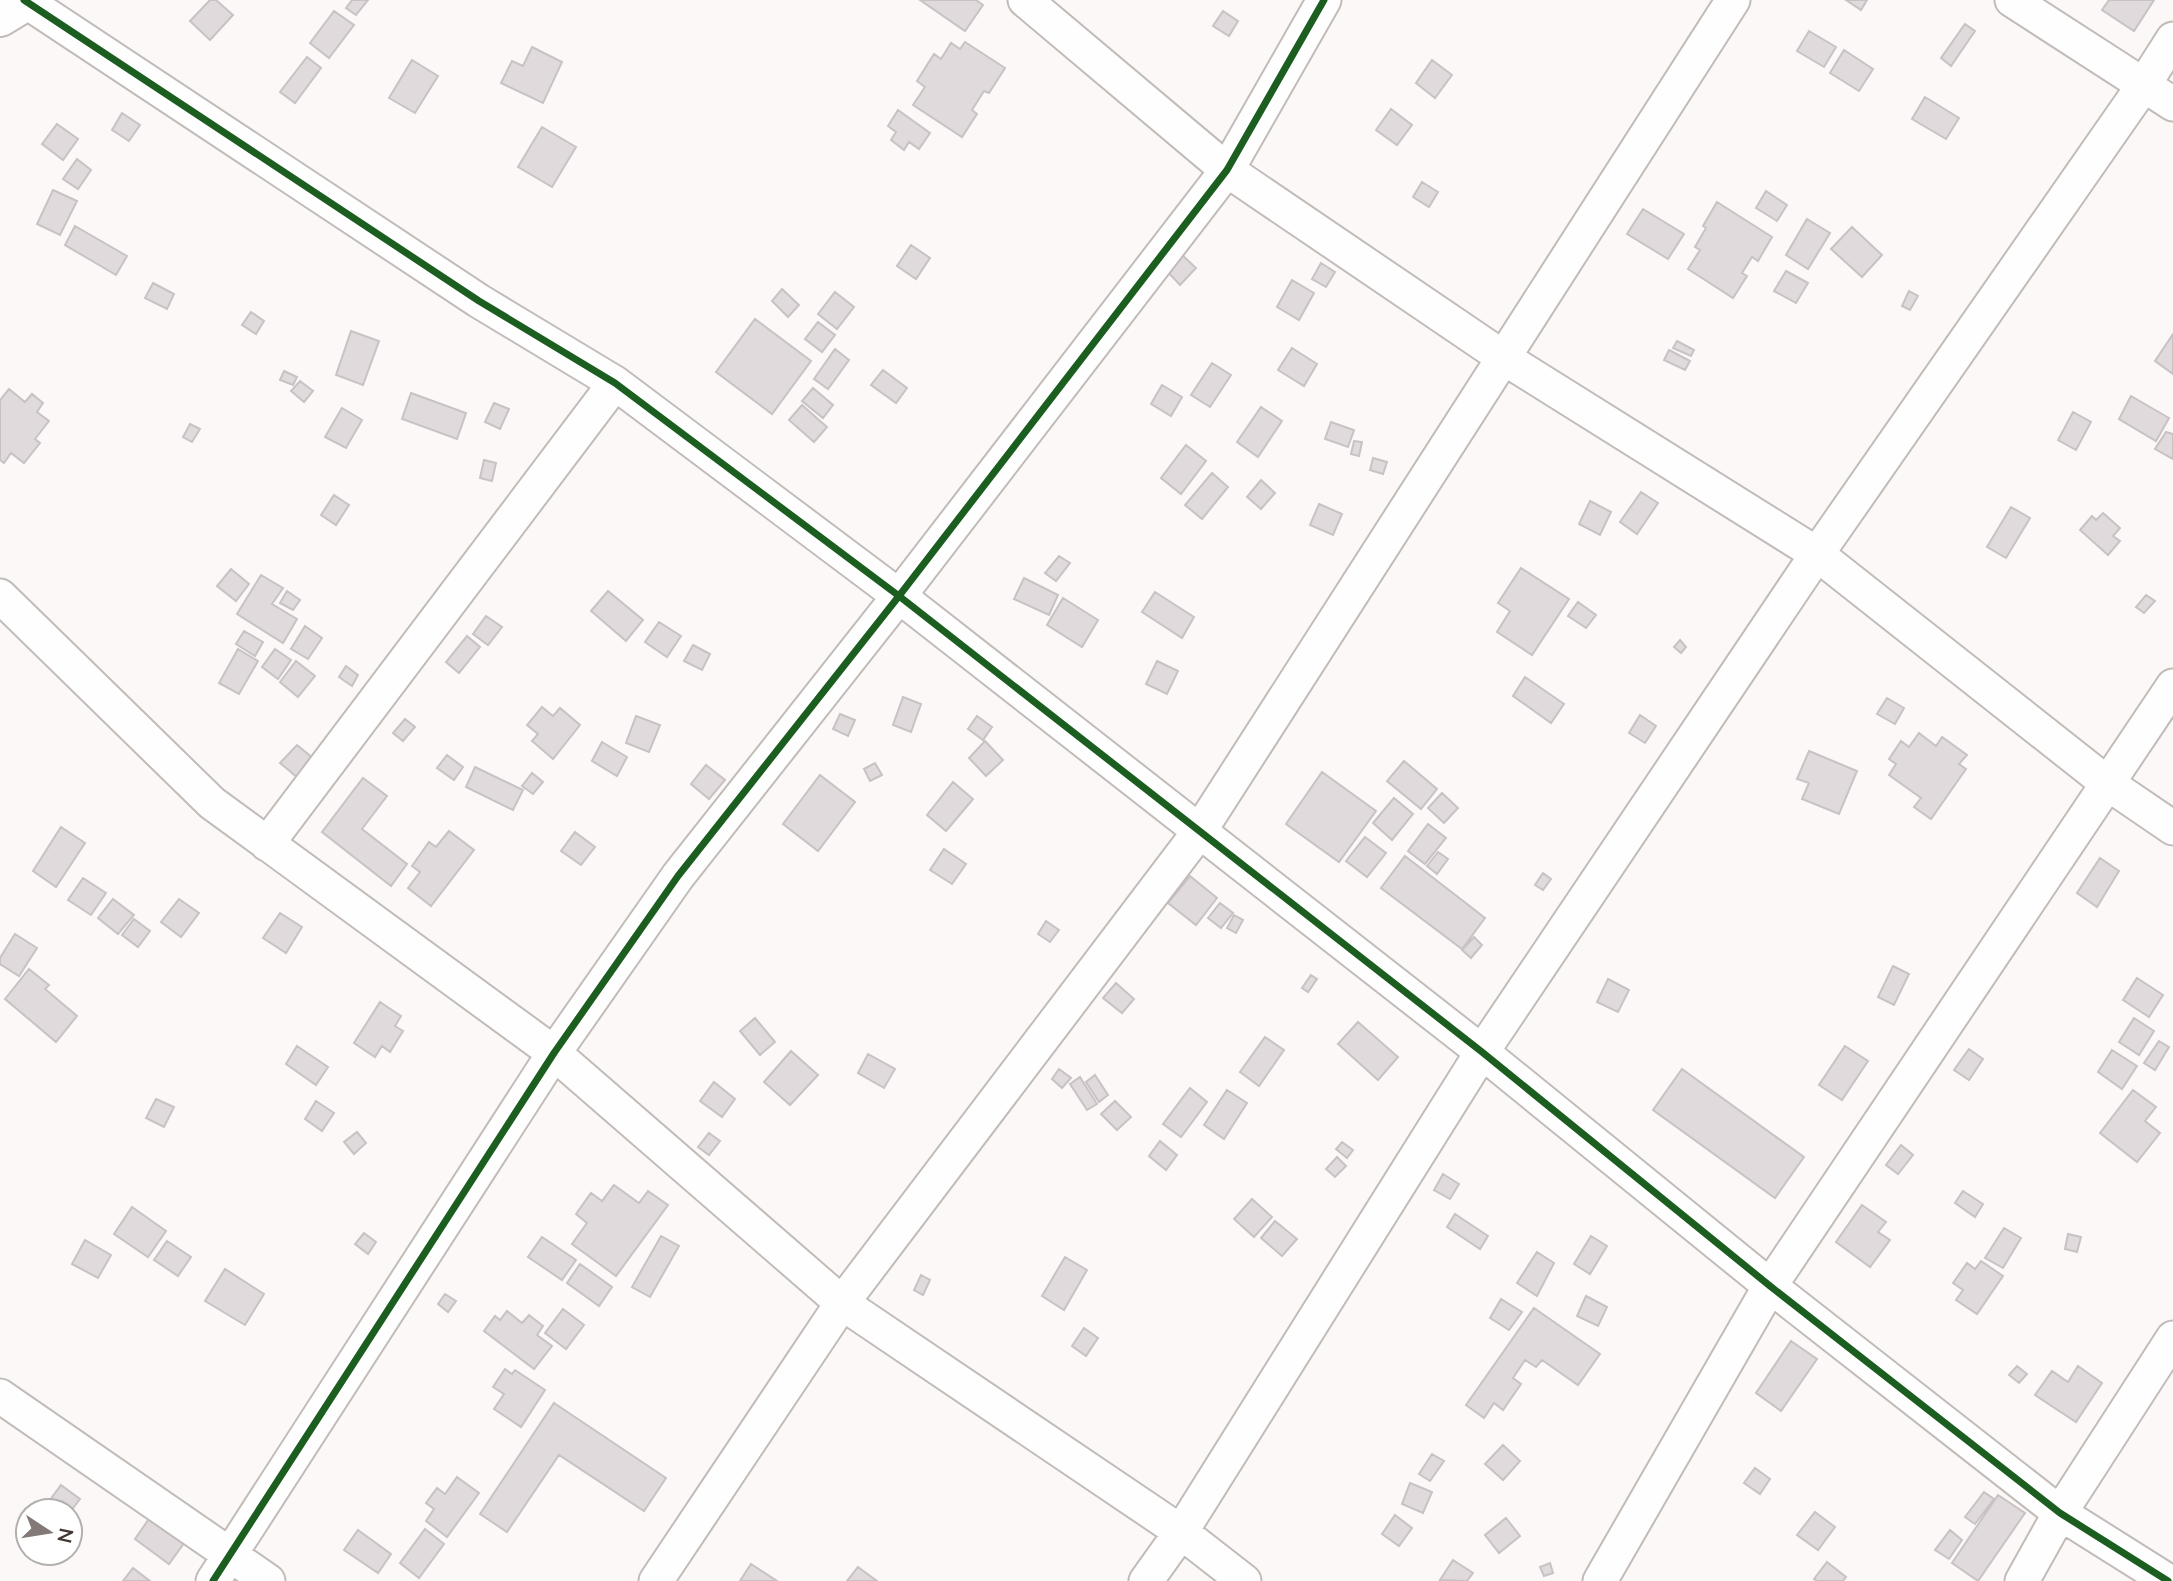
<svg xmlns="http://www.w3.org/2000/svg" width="2173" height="1581" viewBox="0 0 2173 1581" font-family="Lato,sans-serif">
<rect width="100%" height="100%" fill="#fbf8f7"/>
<path fill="#e1dadd" stroke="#c8c2c4" stroke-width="2" d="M210,0H216L233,15L210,40L190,21Z
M352,0H368L356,15L346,8Z
M920,0H976L983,5L965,31Z
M1846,0H1867L1861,10Z
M2109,0H2154L2134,31L2102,10Z
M334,11L354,25L329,58L310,43Z
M1223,11L1238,21L1229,36L1213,26Z
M1965,24L1975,31L1951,66L1941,58Z
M1809,31L1836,47L1824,67L1797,51Z
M965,42L1005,68L989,93L984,91L972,110L977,114L962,137L913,105L925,87L917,81L934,54L941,59L951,43L960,49Z
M532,47L562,62L543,103L501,83L512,61L523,66Z
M1844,50L1873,69L1859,91L1830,73Z
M307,57L321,68L295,103L280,92Z
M412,60L438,76L415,113L389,98Z
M1432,60L1452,75L1435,98L1416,83Z
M1925,97L1959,118L1946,139L1912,119Z
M1391,109L1412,125L1397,145L1376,130Z
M898,110L930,133L919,149L909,142L904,150L891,140L896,132L888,126Z
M122,113L140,125L129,141L112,130Z
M57,124L78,139L63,160L42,144Z
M542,127L576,147L552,187L518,167Z
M77,159L91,170L78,189L63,179Z
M1422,182L1438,192L1429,207L1413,197Z
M53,190L77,201L60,235L37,224Z
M1766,191L1787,205L1777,221L1756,208Z
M1717,202L1772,237L1758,261L1752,257L1742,273L1747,276L1733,298L1688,269L1700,250L1695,247L1706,228L1703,226Z
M1643,209L1684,234L1668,259L1627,234Z
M1807,219L1830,233L1808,269L1786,255Z
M75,226L127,256L116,275L65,245Z
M1852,227L1882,255L1862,277L1831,249Z
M911,245L930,258L916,279L897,266Z
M1180,253L1196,268L1180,285L1165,269Z
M1321,263L1335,272L1326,287L1312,279Z
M1786,271L1808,283L1796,303L1774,291Z
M1292,280L1314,293L1299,320L1277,307Z
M153,283L174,294L167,309L145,298Z
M782,289L799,305L788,317L772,301Z
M1909,291L1918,296L1910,310L1902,306Z
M835,292L854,307L837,329L818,314Z
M251,312L264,321L256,334L242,325Z
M755,319L811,361L772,414L716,372Z
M818,322L835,335L822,352L805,339Z
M351,331L379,341L363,385L336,375Z
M2173,334V374L2155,361Z
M1677,341L1694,350L1691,356L1673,348Z
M1292,348L1317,364L1304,386L1278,370Z
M835,349L849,360L828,389L814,379Z
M1669,350L1690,361L1685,370L1664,360Z
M1212,363L1231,375L1210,407L1191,395Z
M883,370L907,388L896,403L871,385Z
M284,371L297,377L293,385L280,380Z
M300,381L313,391L304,402L291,391Z
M1162,385L1182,397L1171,416L1151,404Z
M813,388L833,405L823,418L802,401Z
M9,389L25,402L32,394L43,403L37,412L49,421L35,439L40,443L24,463L11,453L4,463L0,460V400Z
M411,393L466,413L457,439L402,419Z
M2131,396L2169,418L2156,441L2119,419Z
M494,403L509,409L500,429L485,422Z
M802,405L827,427L814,442L789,420Z
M1261,407L1282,421L1258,457L1237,442Z
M342,408L362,420L346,448L325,437Z
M2073,412L2091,422L2076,450L2058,440Z
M1331,422L1354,430L1348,447L1325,439Z
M190,424L200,429L192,442L183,437Z
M2166,432L2173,434V459L2155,449Z
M1354,441L1362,442L1359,456L1351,454Z
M1186,445L1206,461L1181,494L1161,478Z
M1373,458L1387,462L1383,474L1370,470Z
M484,460L496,463L492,481L480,478Z
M1212,473L1228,487L1202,519L1185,505Z
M1261,480L1275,493L1261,509L1247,497Z
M1641,492L1658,503L1637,534L1620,522Z
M334,495L349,505L336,525L321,515Z
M1590,501L1611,512L1600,535L1579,524Z
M1319,504L1342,514L1333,535L1310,525Z
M2011,507L2030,518L2006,558L1987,547Z
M2103,513L2120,528L2113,536L2120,541L2108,555L2080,530L2092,516L2096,520Z
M1059,556L1070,563L1056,581L1045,573Z
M1521,568L1569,599L1532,655L1497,632L1510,611L1498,603Z
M231,569L249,584L236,601L217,586Z
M261,575L283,588L272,604L297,619L283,643L237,614Z
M1024,578L1058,595L1049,615L1014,599Z
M287,591L300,600L293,610L280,603Z
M608,591L643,620L626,641L591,611Z
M1155,592L1194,617L1182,638L1142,612Z
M2146,595L2155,601L2144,613L2136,607Z
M1063,598L1098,620L1082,647L1047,625Z
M1578,602L1596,615L1586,628L1568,616Z
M486,616L502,627L488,645L473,634Z
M659,622L681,636L667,657L645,642Z
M305,626L322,638L308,659L291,649Z
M244,631L263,642L255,656L236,644Z
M467,636L480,647L459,673L446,662Z
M1680,640L1686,647L1681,653L1674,647Z
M693,645L710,654L702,670L684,661Z
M238,649L258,661L239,694L219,683Z
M275,649L291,660L278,679L262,667Z
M296,661L315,676L298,697L280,682Z
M1157,661L1178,671L1167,694L1146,684Z
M346,666L358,675L352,686L339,677Z
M1525,677L1564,704L1551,723L1513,696Z
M903,697L921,704L911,732L893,725Z
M1887,698L1904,708L1895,724L1877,714Z
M542,707L553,716L560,708L580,725L553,759L532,741L538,734L527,725Z
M840,714L855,720L848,736L833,729Z
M1640,715L1656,726L1645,743L1629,733Z
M636,716L660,725L649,752L626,743Z
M977,716L992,727L983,740L968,729Z
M405,719L415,727L403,741L393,733Z
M1919,733L1936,746L1942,737L1967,755L1959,764L1966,769L1931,819L1914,807L1921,798L1889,775L1896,764L1889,759L1901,741L1909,747Z
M985,741L1003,760L986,776L969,758Z
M602,742L627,757L617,776L592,761Z
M297,745L314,759L298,778L280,763Z
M1809,751L1857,771L1839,814L1802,799L1809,783L1797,779Z
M447,755L463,767L454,780L437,768Z
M1404,761L1437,789L1421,809L1387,781Z
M875,763L882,775L870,781L864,769Z
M706,765L725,780L709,799L691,784Z
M475,767L523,790L513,810L466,787Z
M1322,772L1376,811L1339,862L1286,824Z
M532,773L543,782L533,794L522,786Z
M820,775L855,802L818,851L783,824Z
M363,778L387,796L362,829L407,864L391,886L322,832Z
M953,782L973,799L946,831L927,815Z
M1442,793L1458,808L1444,823L1428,808Z
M1394,798L1413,814L1392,840L1373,823Z
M1428,824L1446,838L1425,864L1408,851Z
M61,827L85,843L56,887L33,871Z
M449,831L474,850L431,906L408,888L420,872L412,866L429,842L436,847Z
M575,832L595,847L581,865L561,851Z
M1365,837L1386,853L1367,877L1346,861Z
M944,849L966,864L952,884L930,870Z
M1438,852L1448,859L1437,874L1427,866Z
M1405,856L1485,918L1462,949L1381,888Z
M2100,858L2119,871L2097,907L2077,893Z
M1543,873L1551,879L1543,890L1535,885Z
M1190,876L1217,898L1196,925L1168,903Z
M83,878L106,893L91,915L68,900Z
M113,899L134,915L118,934L98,918Z
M179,899L199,913L181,937L161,922Z
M1220,903L1233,913L1221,928L1208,918Z
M280,913L302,927L286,953L263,938Z
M1234,915L1243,920L1236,933L1227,928Z
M134,919L150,931L138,947L122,935Z
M1046,921L1059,930L1050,942L1038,934Z
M15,934L37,948L19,976L0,964V958Z
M1474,937L1482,945L1471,958L1462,950Z
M1893,966L1909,974L1894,1005L1878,997Z
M29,969L49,985L45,989L77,1016L56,1042L5,999Z
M1311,975L1317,979L1308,992L1302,988Z
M2137,978L2163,995L2149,1017L2123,1000Z
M1608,979L1629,990L1618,1012L1597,1002Z
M1116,983L1134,999L1122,1013L1103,998Z
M380,1002L401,1016L395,1026L403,1031L390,1052L382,1046L375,1057L354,1043Z
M755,1018L775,1042L760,1055L740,1031Z
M2134,1018L2154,1031L2139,1055L2119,1042Z
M1358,1022L1398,1057L1378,1080L1338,1044Z
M1265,1037L1284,1050L1259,1086L1240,1072Z
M2159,1041L2169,1047L2155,1070L2144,1063Z
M297,1046L328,1067L316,1085L286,1064Z
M1845,1046L1868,1061L1842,1100L1819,1085Z
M1969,1049L1983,1059L1969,1080L1954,1070Z
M2112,1050L2137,1066L2122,1089L2098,1072Z
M791,1051L818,1075L790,1105L764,1082Z
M868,1054L895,1069L884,1088L858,1073Z
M1059,1069L1071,1078L1062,1088L1052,1079Z
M1682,1069L1804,1157L1775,1198L1653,1110Z
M1095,1075L1108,1095L1099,1102L1086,1082Z
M1080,1077L1097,1104L1087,1110L1070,1084Z
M714,1082L735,1099L722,1117L700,1101Z
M1190,1088L1207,1102L1181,1137L1163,1124Z
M1227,1090L1247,1103L1224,1139L1204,1125Z
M2133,1090L2156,1107L2145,1121L2160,1133L2137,1162L2100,1133Z
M156,1099L174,1107L164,1127L146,1118Z
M316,1101L334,1113L322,1131L305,1119Z
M1115,1101L1131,1117L1117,1130L1101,1114Z
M357,1132L366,1143L354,1154L344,1142Z
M709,1133L720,1141L709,1155L698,1147Z
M1160,1141L1177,1155L1166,1170L1149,1156Z
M1342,1142L1353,1150L1347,1158L1336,1149Z
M1901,1145L1913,1155L1898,1174L1886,1165Z
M1337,1157L1346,1166L1335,1177L1326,1169Z
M1443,1174L1459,1184L1450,1199L1434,1190Z
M614,1185L639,1203L648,1191L668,1205L616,1276L572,1244L587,1223L576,1214L591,1193L602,1201Z
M1963,1191L1983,1204L1975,1217L1955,1203Z
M1252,1199L1272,1217L1254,1237L1234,1219Z
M1862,1205L1886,1222L1878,1232L1890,1240L1870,1267L1836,1242Z
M132,1207L166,1231L148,1257L114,1234Z
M1455,1214L1488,1236L1480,1249L1447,1227Z
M1275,1221L1297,1239L1282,1256L1261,1238Z
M2004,1228L2021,1238L2003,1268L1985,1258Z
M364,1233L376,1242L368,1254L355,1244Z
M2068,1234L2081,1237L2077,1252L2065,1249Z
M661,1236L679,1246L650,1297L632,1287Z
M1591,1236L1607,1246L1590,1274L1574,1264Z
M542,1237L576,1260L562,1280L528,1257Z
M85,1240L111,1255L98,1278L72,1264Z
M167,1241L191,1257L178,1276L154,1260Z
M1537,1252L1554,1263L1537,1296L1517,1283Z
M1065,1257L1087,1270L1064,1310L1042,1296Z
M1981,1261L2003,1276L1977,1314L1956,1300L1963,1290L1953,1283L1967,1263L1975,1269Z
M580,1264L612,1287L599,1306L567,1283Z
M225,1269L264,1294L245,1325L205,1301Z
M921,1275L930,1280L923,1295L914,1290Z
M445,1294L456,1301L448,1312L438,1304Z
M1586,1296L1607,1307L1598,1326L1577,1316Z
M1501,1299L1522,1312L1509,1330L1490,1318Z
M1534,1308L1600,1354L1578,1385L1542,1360L1536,1367L1525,1360L1513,1378L1521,1384L1503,1410L1494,1403L1484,1418L1466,1405Z
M563,1309L584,1325L566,1349L545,1333Z
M507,1311L522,1323L529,1315L543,1326L537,1335L552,1346L534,1369L484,1331L495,1316L500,1320Z
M1084,1328L1098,1338L1086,1356L1072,1346Z
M1791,1341L1817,1359L1781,1411L1756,1393Z
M2017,1366L2027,1374L2019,1383L2009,1375Z
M2078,1366L2102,1383L2076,1422L2035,1395L2052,1371L2068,1382Z
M505,1369L512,1374L515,1370L545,1390L521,1427L494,1409L504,1394L493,1387Z
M554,1403L666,1478L644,1511L559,1455L507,1532L480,1514Z
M1503,1445L1520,1461L1503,1480L1485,1464Z
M1432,1454L1444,1461L1430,1481L1419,1474Z
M1755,1468L1770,1479L1760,1494L1744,1483Z
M457,1477L479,1493L447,1537L426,1521L434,1509L426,1503L437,1488L445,1494Z
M1410,1483L1432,1492L1423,1513L1402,1504Z
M61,1485L80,1499L70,1512L56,1511L47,1504Z
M1984,1492L1994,1499L1975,1524L1965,1517Z
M1998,1495L2025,1513L1978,1581L1952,1563Z
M1815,1512L1835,1527L1818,1550L1797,1535Z
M153,1513L187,1539L169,1564L135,1539Z
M1395,1515L1412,1528L1399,1546L1382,1534Z
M1506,1518L1520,1536L1499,1553L1485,1535Z
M425,1529L444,1544L419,1578L400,1563Z
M358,1530L391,1554L378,1573L344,1550Z
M1950,1530L1962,1540L1949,1559L1935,1550Z
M1453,1560L1473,1573L1467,1581L1440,1580Z
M1827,1562L1846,1577L1843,1581H1817L1814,1579Z
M1550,1563L1553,1573L1544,1576L1540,1567Z
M751,1564L777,1581H740Z
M858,1567L877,1581H847Z
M133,1568L150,1581H123Z"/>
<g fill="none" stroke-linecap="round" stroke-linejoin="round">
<g stroke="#c2bcb9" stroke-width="37">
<path id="minor" d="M24,0L479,301L615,383L899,596L1482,1052L1770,1286L2060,1513L2168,1581
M1025,0L1227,170L1504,358L1817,554L2107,783L2173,828
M2012,0L2173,104
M0,596L212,803L554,1053L842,1303L1181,1532L1244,1581
M267,844L615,383
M0,1396L268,1581
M213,1581L554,1053L678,876L899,596L1227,170L1324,0
M656,1581L842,1303L1199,832L1733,0
M1146,1581L1181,1532L1482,1052L1817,554L2143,86L2173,39
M1600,1581L1770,1286L2173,686
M2022,1581L2060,1513L2173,1338"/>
</g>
<g stroke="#c2bcb9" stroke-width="42">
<path id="tertiary" d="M0,17L28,0"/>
</g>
<use href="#minor" stroke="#fefefe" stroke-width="33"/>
<use href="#tertiary" stroke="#fefefe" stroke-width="38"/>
<g stroke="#fff" stroke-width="11">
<path id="cycleway" d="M24,0L479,301L615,383L899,596L1482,1052L1770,1286L2060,1513L2168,1581
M213,1581L554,1053L678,876L899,596L1227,170L1324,0"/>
</g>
<use href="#cycleway" stroke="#1b5e20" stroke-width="7"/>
</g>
<g transform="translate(49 1532) rotate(102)"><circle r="33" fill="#ffffff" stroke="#b3afad" stroke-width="2"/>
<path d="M0-5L12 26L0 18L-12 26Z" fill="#837a77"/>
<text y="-10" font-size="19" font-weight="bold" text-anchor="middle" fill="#423632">N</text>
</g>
</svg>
